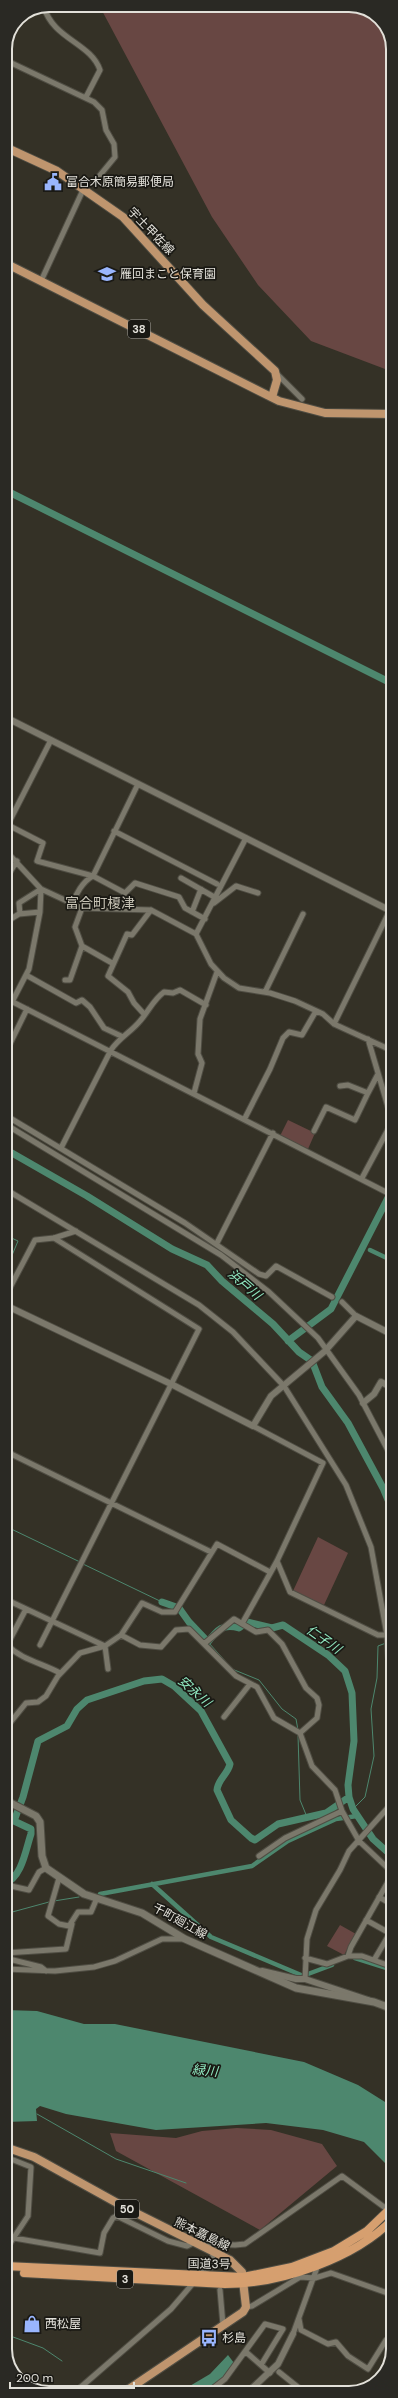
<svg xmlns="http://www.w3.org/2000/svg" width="398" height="2398" viewBox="0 0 398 2398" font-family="'DM Sans','Noto Sans JP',sans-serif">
<rect width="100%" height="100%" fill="#343126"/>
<path fill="#684743" d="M99,5H354L380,18L393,44V372L311,341L258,285L212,217Z
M288,1120L315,1133L308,1149L280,1136Z
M318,1537L348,1553L324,1605L293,1591Z
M340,1925L356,1934L344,1955L327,1946Z
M237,2128L271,2130L322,2144L337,2166L260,2230L116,2151L110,2133L176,2138L202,2131Z"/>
<path fill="#4d876e" d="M5,2010L37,2011L84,2024H115L304,2062L358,2085L393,2107V2171L364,2142L323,2130L266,2123L156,2130L66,2114L40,2106L36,2109L37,2121L5,2122Z
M228,2355L234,2363L223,2378L200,2393H178L210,2374Z"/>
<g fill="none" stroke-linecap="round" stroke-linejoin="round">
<path stroke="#4d876e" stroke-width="1" d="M5,1235L18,1241L5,1272
M5,1526L80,1562
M83,1564L162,1602
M208,1642L226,1662
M389,1642L393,1640
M232,1669L259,1680L282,1709L296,1719L298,1730
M298,1735L300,1800L307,1817
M353,1809L365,1797L374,1756L371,1709L377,1678L378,1646L386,1643
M54,1901L79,1897
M5,1914L49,1902
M37,2114L116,2159L186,2183
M5,2334L43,2348L62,2361"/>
<path stroke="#4d876e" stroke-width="4.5" d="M370,1250L393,1261
M152,1884L211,1937L301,1975
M100,1894L252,1866L288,1841L336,1819L357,1816
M355,1958L393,1970
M308,1974L332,1965"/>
<path stroke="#4d876e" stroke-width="7" d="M5,490L393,684
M5,1149L87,1196L172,1249L207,1265L222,1281L273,1324L299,1352L312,1361L322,1387L348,1423L383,1488L393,1512
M288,1341L331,1309L393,1188
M162,1602L179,1608L189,1622L208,1642C217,1630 223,1623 239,1628L247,1622L272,1628L283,1625L328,1655L345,1671L352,1693L354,1741L348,1785L349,1797L353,1809L373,1839L393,1857
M5,1883C22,1878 26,1848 31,1834V1829L14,1821L23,1797L38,1741L67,1726L77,1709L87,1700L144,1681L162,1679L174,1686L201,1711L230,1764C228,1774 218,1779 217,1790L231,1820L251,1838L255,1840L278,1824L326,1813L349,1797"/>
<g stroke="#4f4d43" stroke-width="7">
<path id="minor" d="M44,7C53,39 91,43 100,70L86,97
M5,60L94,102L102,110L106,130L114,144L115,157L96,180L81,188
M41,281L83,190
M277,374L302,399
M8,825L43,843L37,861L93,876L125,893L135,883L179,897L185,908L205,919
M5,830L51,740
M114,831L217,884
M5,850L41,889L82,908L151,910L196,934L211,964L224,978L239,988L270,993L295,1001L323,1014L334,1024L393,1051
M181,878L216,898
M5,880L17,861
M214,903L236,886L258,893
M72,905C75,895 83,881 93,876L138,784
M192,912L201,889
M20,914L19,903L41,889
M5,920H9L19,914L40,912
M196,934L246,838
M82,946L112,963
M26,975L76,1003L82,1000L90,1007L104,1028L121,1036
M65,980H70L82,946L75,927L82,908
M265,992L303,914
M5,998L386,1192
M12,1002L29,969L40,912L41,889
M144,1014L134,1003L128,992L108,976L127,934L132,935L151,910
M334,1024L390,910
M5,1054L27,1009
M340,1086L348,1085L368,1093L378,1074
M194,1093L202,1063L198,1054L200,1019L217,972
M5,1115L185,1223L259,1274L266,1276L276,1266L332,1297
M245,1118L270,1069L283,1038L289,1032L302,1035L316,1011
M5,1124L221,1255L269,1292L318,1338L359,1395L393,1460
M314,1131L326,1107L355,1120L368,1093
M61,1148L111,1050C119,1038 131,1032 140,1021C149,1011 153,1000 164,992L173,993L180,990L206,1005
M362,1178L391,1124V1117L368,1039
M5,1189L199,1305L233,1332L284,1386L346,1485L371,1547L387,1635L393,1734
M217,1243L273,1133
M5,1297L35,1240L54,1238L76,1231
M342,1302L356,1316
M5,1451L211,1552
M277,1561L290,1592L378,1635H387
M5,1599L105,1646
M5,1608L9,1601
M26,1609L7,1645C22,1660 42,1663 60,1673
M243,1622L277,1561L323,1463L253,1426
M121,1635L140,1645L161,1647L176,1630L189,1629L236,1676L257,1687L274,1718L300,1733L312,1766L335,1790L342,1811L359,1841L393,1873
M205,1643L234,1619L256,1632L268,1630L282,1644L306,1688L317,1698L319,1705L317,1718L300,1733
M40,1645L199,1329L54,1238
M105,1646L108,1669
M224,1717L250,1684
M5,1729L26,1703L38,1702L46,1696L58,1676L80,1653L105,1646L121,1635L142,1603L162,1612H175L217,1544L270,1572
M259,1856L285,1838L342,1811
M59,1878L48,1916L59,1924L69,1926L78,1912H91L97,1898
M5,1888L11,1886L29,1890L39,1872L46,1868
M379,1897L393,1905
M366,1920L393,1935
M5,1953L66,1949L72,1924
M348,1956L351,1947L393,1873
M5,1958L41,1967L46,1971
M305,1958L327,1964L348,1956H362L393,1967
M374,1960L390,1933
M5,1969L55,1971L94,1967L115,1961L162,1939H184
M305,1979L307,1939L316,1910L340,1870L349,1851L393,1802
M5,2150L11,2159L31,2167L28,2216L5,2251
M14,2238L100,2253L104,2233L113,2218L117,2216L168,2241L187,2246L193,2243L235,2245L245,2244L342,2176L384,2207
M199,2273L212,2267L213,2252
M220,2290L223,2325
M246,2307L252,2306L300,2277L315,2278L331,2273L393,2295
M299,2319L301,2330L328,2344L336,2342L348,2356L368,2369L386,2340L393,2342
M293,2334L318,2265
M246,2352L270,2373
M279,2372L299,2388L296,2393
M74,2393L171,2309L195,2281
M207,2393L225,2379L265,2324L283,2329L261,2365"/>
</g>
<g stroke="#4f4d43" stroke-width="8">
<path id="tertiary" d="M5,717L393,912
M5,1305L171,1384L253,1426L271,1396L325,1351L356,1316L393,1335
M363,1403L374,1394L381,1382L393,1388
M262,1971L296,1979H305L368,2000
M247,2393L278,2364L293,2334"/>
</g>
<g stroke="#4f4d43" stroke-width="9">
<path id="secondary" d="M5,1800L36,1816L40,1822L42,1856L46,1868L84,1894L142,1913L185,1939L296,1988L374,2002L393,2009"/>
</g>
<g stroke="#4f4d43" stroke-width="10">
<path id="primary" d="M5,147L57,171L123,217L203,305L275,371L277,380L272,397
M5,263L279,401L325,413L393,414
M5,2147L34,2157L128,2209L230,2260L242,2272L246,2307L243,2312L123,2393"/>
</g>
<g stroke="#4f4d43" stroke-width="10">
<path id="trunk" d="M5,2266L243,2277L292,2267L334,2251L367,2231L393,2206
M24,2273L225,2284C280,2284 354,2259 393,2219"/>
</g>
<use href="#minor" stroke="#7b786b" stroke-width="5"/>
<use href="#tertiary" stroke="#7b786b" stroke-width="6"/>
<use href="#secondary" stroke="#7b786b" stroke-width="7"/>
<use href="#primary" stroke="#bf956e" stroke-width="8"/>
<use href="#trunk" stroke="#d69f6f" stroke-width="8"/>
</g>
<defs>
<g id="civic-bare" transform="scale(1.38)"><path d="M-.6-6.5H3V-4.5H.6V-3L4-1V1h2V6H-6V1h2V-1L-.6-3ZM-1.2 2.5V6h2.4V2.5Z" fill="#99b5fd" stroke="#1a1914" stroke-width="2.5" paint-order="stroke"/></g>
<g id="school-bare" transform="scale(1.38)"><path d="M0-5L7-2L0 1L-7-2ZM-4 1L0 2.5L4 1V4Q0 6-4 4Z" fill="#99b5fd" stroke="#1a1914" stroke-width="2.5" paint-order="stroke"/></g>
<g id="shop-bare" transform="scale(1.38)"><path d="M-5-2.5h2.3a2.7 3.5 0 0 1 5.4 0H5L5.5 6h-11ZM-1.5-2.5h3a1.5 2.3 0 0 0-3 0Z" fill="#99b5fd" stroke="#1a1914" stroke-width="2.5" paint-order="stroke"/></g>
<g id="bus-bare" transform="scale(1.38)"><path d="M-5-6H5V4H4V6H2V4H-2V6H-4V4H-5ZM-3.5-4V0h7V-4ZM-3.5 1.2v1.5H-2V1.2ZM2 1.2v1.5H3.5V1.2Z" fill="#99b5fd" stroke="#1a1914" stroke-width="2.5" paint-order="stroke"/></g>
</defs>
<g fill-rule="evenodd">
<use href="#civic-bare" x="53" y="182"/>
<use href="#school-bare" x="107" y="274"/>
<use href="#shop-bare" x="32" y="2324"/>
<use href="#bus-bare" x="209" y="2338"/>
</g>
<g text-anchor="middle" stroke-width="3.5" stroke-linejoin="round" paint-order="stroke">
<g fill="#1a1914" stroke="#a6a49e" stroke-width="1">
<rect x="128" y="320" width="22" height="18" rx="3"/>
<rect x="115" y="2200" width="24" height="18" rx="3"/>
<rect x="117" y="2270" width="16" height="18" rx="3"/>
</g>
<g font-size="11" font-weight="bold" fill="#e2e0d9">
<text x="139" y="333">38</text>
<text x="127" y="2213">50</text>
<text x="125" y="2283">3</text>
</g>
<g font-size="12" fill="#e2e0d9" stroke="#1a1914" text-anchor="start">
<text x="66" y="186">富合木原簡易郵便局</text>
<text x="120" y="278">雁回まこと保育園</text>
<text x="45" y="2328">西松屋</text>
<text x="222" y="2342">杉島</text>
</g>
<g font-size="12" fill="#e2e0d9" stroke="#1a1914">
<text transform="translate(151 231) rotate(46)" y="4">宇土甲佐線</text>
<text transform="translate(180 1921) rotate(29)" y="4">千町廻江線</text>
<text transform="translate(202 2234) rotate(26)" y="4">熊本嘉島線</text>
<text transform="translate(209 2264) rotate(1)" y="4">国道3号</text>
</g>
<g font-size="13" font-style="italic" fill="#91eac2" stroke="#1a1914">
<text transform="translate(245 1284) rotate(41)" y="5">浜戸川</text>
<text transform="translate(324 1639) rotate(35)" y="5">仁子川</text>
<text transform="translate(195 1691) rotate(42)" y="5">安永川</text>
<text transform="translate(205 2070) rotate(5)" y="5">緑川</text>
</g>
<g font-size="14" fill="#c7c3b5" stroke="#1a1914">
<text x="100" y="908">富合町榎津</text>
</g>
</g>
<path d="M0 0H398V2398H0ZM49 12H349A37 37 0 0 1 386 49V2349A37 37 0 0 1 349 2386H49A37 37 0 0 1 12 2349V49A37 37 0 0 1 49 12Z" fill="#2a2924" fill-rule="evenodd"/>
<path fill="none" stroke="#e2e0d9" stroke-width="2" d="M49 12H349A37 37 0 0 1 386 49V2349A37 37 0 0 1 349 2386H49A37 37 0 0 1 12 2349V49A37 37 0 0 1 49 12Z"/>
<path d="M10 2382v6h124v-6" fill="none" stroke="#e2e0d9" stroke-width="2"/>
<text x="16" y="2382" font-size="12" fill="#e2e0d9" stroke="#1a1914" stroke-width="3" paint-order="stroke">200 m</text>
</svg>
